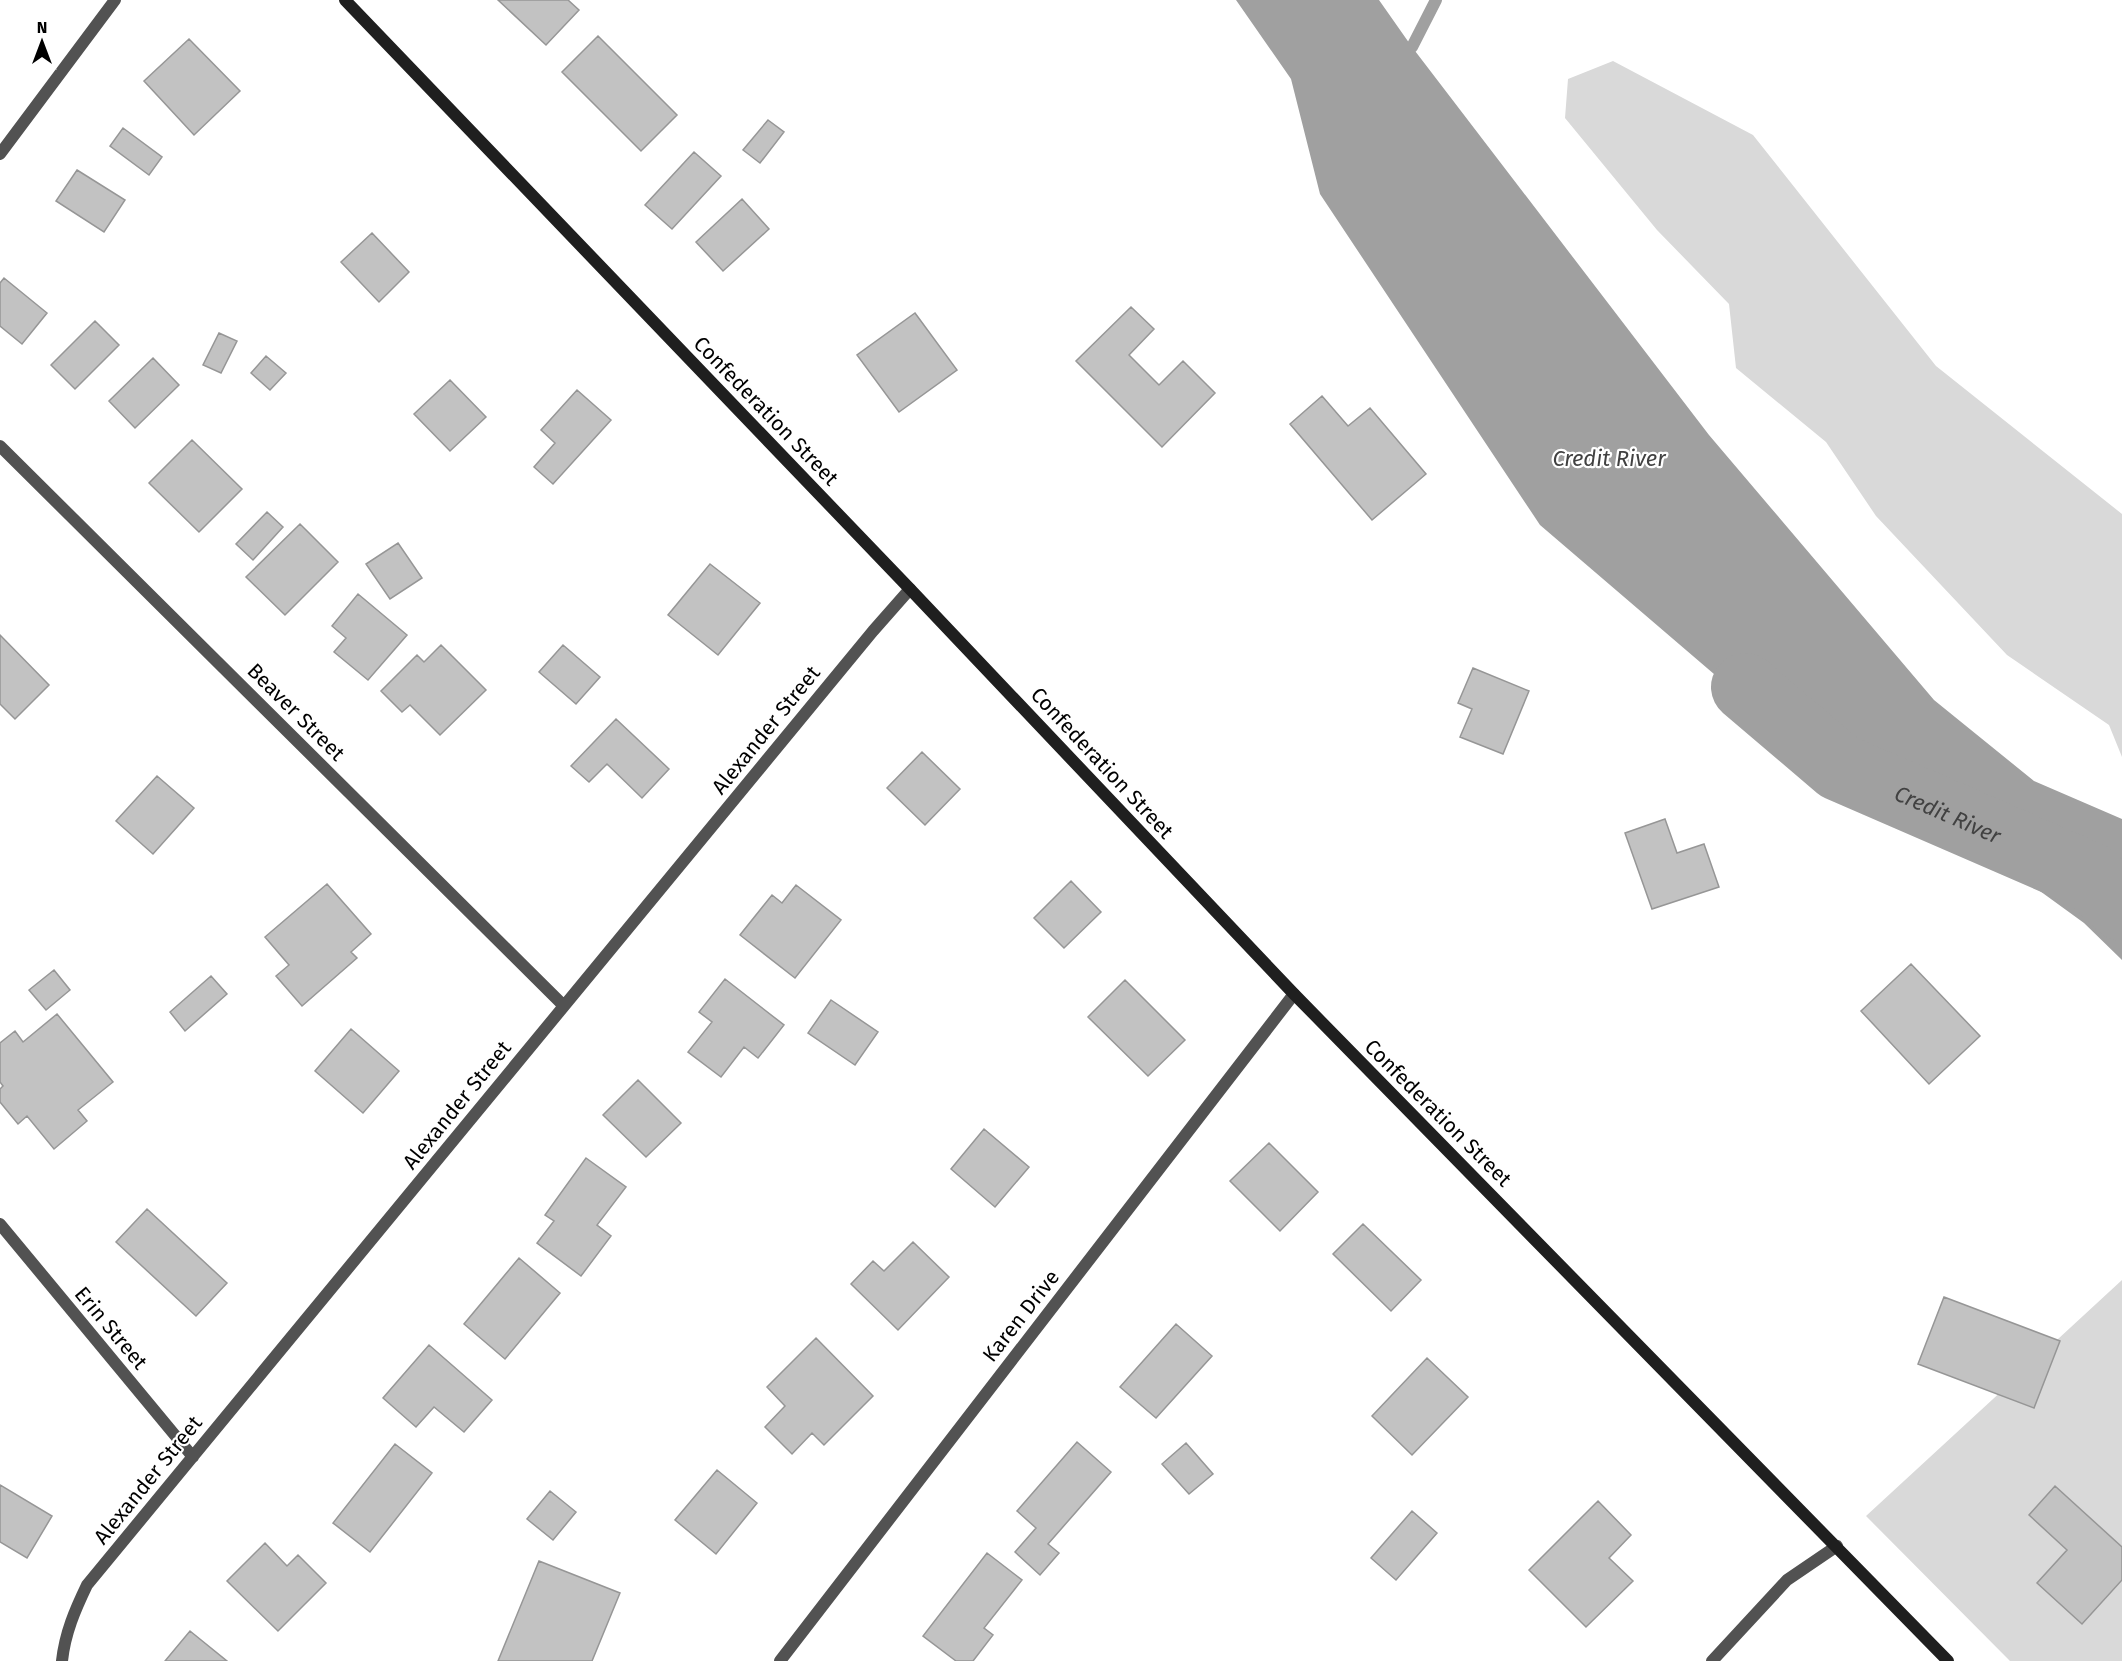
<svg xmlns="http://www.w3.org/2000/svg" width="2122" height="1661" viewBox="0 0 2122 1661" font-family="'Fira Sans',sans-serif">
<rect width="100%" height="100%" fill="#fff"/>
<path fill="#d9d9d9" d="M1613,61L1753,135L1936,366L2122,514V757L2109,725L2007,655L1876,516L1826,442L1736,368L1729,304L1657,230L1565,118L1568,79Z
M2122,1280V1661H2010L1866,1516Z"/>
<path fill="#a0a0a0" d="M1236,0H1379L1412,47L1709,435L1934,700L2034,781L2122,819V960L2084,923L1920,804L1770,722L1540,525L1320,194L1291,79Z"/>
<g fill="none" stroke-linecap="round" stroke-linejoin="round">
<path stroke="#a0a0a0" stroke-width="12" d="M1412,47L1436,0"/>
<path stroke="#a0a0a0" stroke-width="68" id="s1" d="M1745,687L1839,767L2090,876L2122,907"/>
</g>
<path fill="#c2c2c2" stroke="#969696" stroke-width="1.5" d="M498,0H568L579,10L546,45Z
M598,36L677,115L641,151L562,72Z
M189,39L240,91L194,135L144,81Z
M768,120L784,132L760,163L743,150Z
M123,128L162,157L149,175L110,146Z
M694,152L721,176L672,229L645,205Z
M77,170L125,200L104,232L56,201Z
M742,199L769,229L723,271L696,242Z
M372,233L409,272L379,302L341,262Z
M4,278L47,313L22,344L0,326V283Z
M1131,307L1154,329L1129,355L1159,385L1183,361L1215,393L1162,447L1076,361Z
M915,313L957,370L899,412L857,355Z
M95,321L119,345L75,389L51,365Z
M219,333L237,341L221,373L203,365Z
M266,356L286,373L270,390L251,373Z
M153,358L179,385L135,428L109,401Z
M450,380L486,417L450,451L414,414Z
M577,390L611,420L553,484L534,467L555,443L541,430Z
M1322,396L1348,426L1370,408L1426,474L1372,520L1290,424Z
M192,440L242,489L199,532L149,483Z
M267,512L283,527L253,560L236,544Z
M300,524L338,562L285,615L246,577Z
M398,543L422,578L390,599L366,564Z
M710,564L760,603L718,655L668,615Z
M358,594L407,635L368,680L334,652L346,638L332,626Z
M0,635L49,685L15,719L0,704Z
M441,645L486,690L440,735L410,705L402,712L381,691L417,655L424,662Z
M563,645L600,677L576,704L539,672Z
M1473,668L1529,691L1503,754L1460,737L1472,709L1458,703Z
M616,719L669,769L642,798L607,764L589,782L571,766Z
M922,752L960,789L925,825L887,788Z
M157,776L194,808L153,854L116,821Z
M1665,819L1677,853L1704,844L1719,887L1652,909L1625,833Z
M1071,881L1101,912L1064,948L1034,918Z
M327,884L371,934L351,952L357,958L302,1006L276,976L289,965L265,937Z
M796,885L841,920L795,978L740,935L772,895L782,903Z
M1911,964L1980,1036L1929,1084L1861,1011Z
M54,970L70,990L46,1010L29,990Z
M211,976L227,994L185,1031L170,1012Z
M725,979L784,1025L758,1058L744,1047L721,1077L688,1052L712,1022L699,1012Z
M1125,980L1185,1040L1148,1076L1088,1017Z
M831,1000L878,1032L855,1065L808,1033Z
M57,1014L113,1082L78,1110L87,1121L54,1149L27,1116L18,1124L0,1102V1089L3,1086L0,1082V1043L15,1031L23,1042Z
M351,1029L399,1071L363,1113L315,1071Z
M638,1080L681,1123L646,1157L603,1115Z
M984,1129L1029,1167L995,1207L951,1169Z
M1269,1143L1318,1192L1280,1231L1230,1181Z
M586,1158L626,1187L597,1225L611,1236L581,1276L537,1243L554,1221L545,1215Z
M147,1209L227,1283L196,1316L116,1242Z
M1363,1224L1421,1280L1391,1311L1333,1254Z
M913,1242L949,1277L898,1330L851,1284L873,1261L884,1271Z
M519,1258L560,1293L505,1359L464,1324Z
M1944,1297L2060,1341L2034,1408L1918,1364Z
M1176,1324L1212,1356L1156,1418L1120,1387Z
M816,1338L873,1396L824,1445L812,1433L792,1454L765,1427L785,1406L767,1387Z
M429,1345L492,1400L464,1432L434,1407L416,1427L383,1398Z
M1427,1358L1468,1397L1412,1455L1372,1416Z
M1077,1442L1111,1472L1048,1544L1059,1553L1040,1575L1015,1552L1036,1528L1017,1511Z
M1186,1443L1213,1474L1189,1494L1162,1464Z
M395,1444L432,1473L370,1552L333,1523Z
M717,1470L757,1503L716,1554L675,1520Z
M0,1485L52,1516L27,1558L0,1542Z
M2055,1486L2122,1547V1580L2082,1624L2037,1583L2067,1550L2029,1515Z
M550,1491L576,1512L553,1540L527,1519Z
M1598,1501L1631,1535L1609,1558L1633,1581L1586,1627L1529,1570Z
M1412,1511L1437,1533L1396,1580L1371,1558Z
M265,1543L287,1566L298,1555L326,1583L278,1631L227,1581Z
M987,1553L1022,1580L984,1628L993,1635L973,1661H956L923,1636Z
M539,1561L620,1593L592,1661H498Z
M190,1631L227,1661H165Z"/>
<g fill="none" stroke-linecap="round" stroke-linejoin="round">
<path stroke="#525252" stroke-width="12" d="M0,154L115,0
M0,446L564,1006
M0,1224L193,1457
M62,1661C65,1633 75,1610 87,1585L873,631L910,589
M780,1661L1294,994
M1712,1661L1787,1580L1837,1546"/>
<path stroke="#1f1f1f" stroke-width="12" d="M345,0L910,589L1294,994L1948,1661"/>
</g>
<g text-anchor="middle" stroke-width="4.5" stroke-linejoin="round" paint-order="stroke">
<g font-size="21" fill="#000" stroke="#fff">
<text transform="translate(766 411) rotate(46)" y="7">Confederation Street</text>
<text transform="translate(296 712) rotate(45)" y="7">Beaver Street</text>
<text transform="translate(766 730) rotate(-51)" y="7">Alexander Street</text>
<text transform="translate(1102 763) rotate(47)" y="7">Confederation Street</text>
<text transform="translate(457 1105) rotate(-51)" y="7">Alexander Street</text>
<text transform="translate(1438 1113) rotate(45)" y="7">Confederation Street</text>
<text transform="translate(1021 1316) rotate(-52)" y="7">Karen Drive</text>
<text transform="translate(111 1328) rotate(50)" y="7">Erin Street</text>
<text transform="translate(148 1480) rotate(-51)" y="7">Alexander Street</text>
</g>
<g font-size="22" font-style="italic" fill="#414141" stroke="#fff">
<text x="1609" y="466">Credit River</text>
<text dy="8" stroke="none"><textPath href="#s1" startOffset="242">Credit River</textPath></text>
</g>
</g>
<g transform="translate(42 42)" stroke="#ffffff" stroke-width="4.5" paint-order="stroke">
<path d="M0-4.5L10 22L0 15L-10 22Z" fill="#000000"/>
<text y="-9" font-size="16" font-weight="bold" text-anchor="middle" fill="#000000">N</text>
</g>
</svg>
